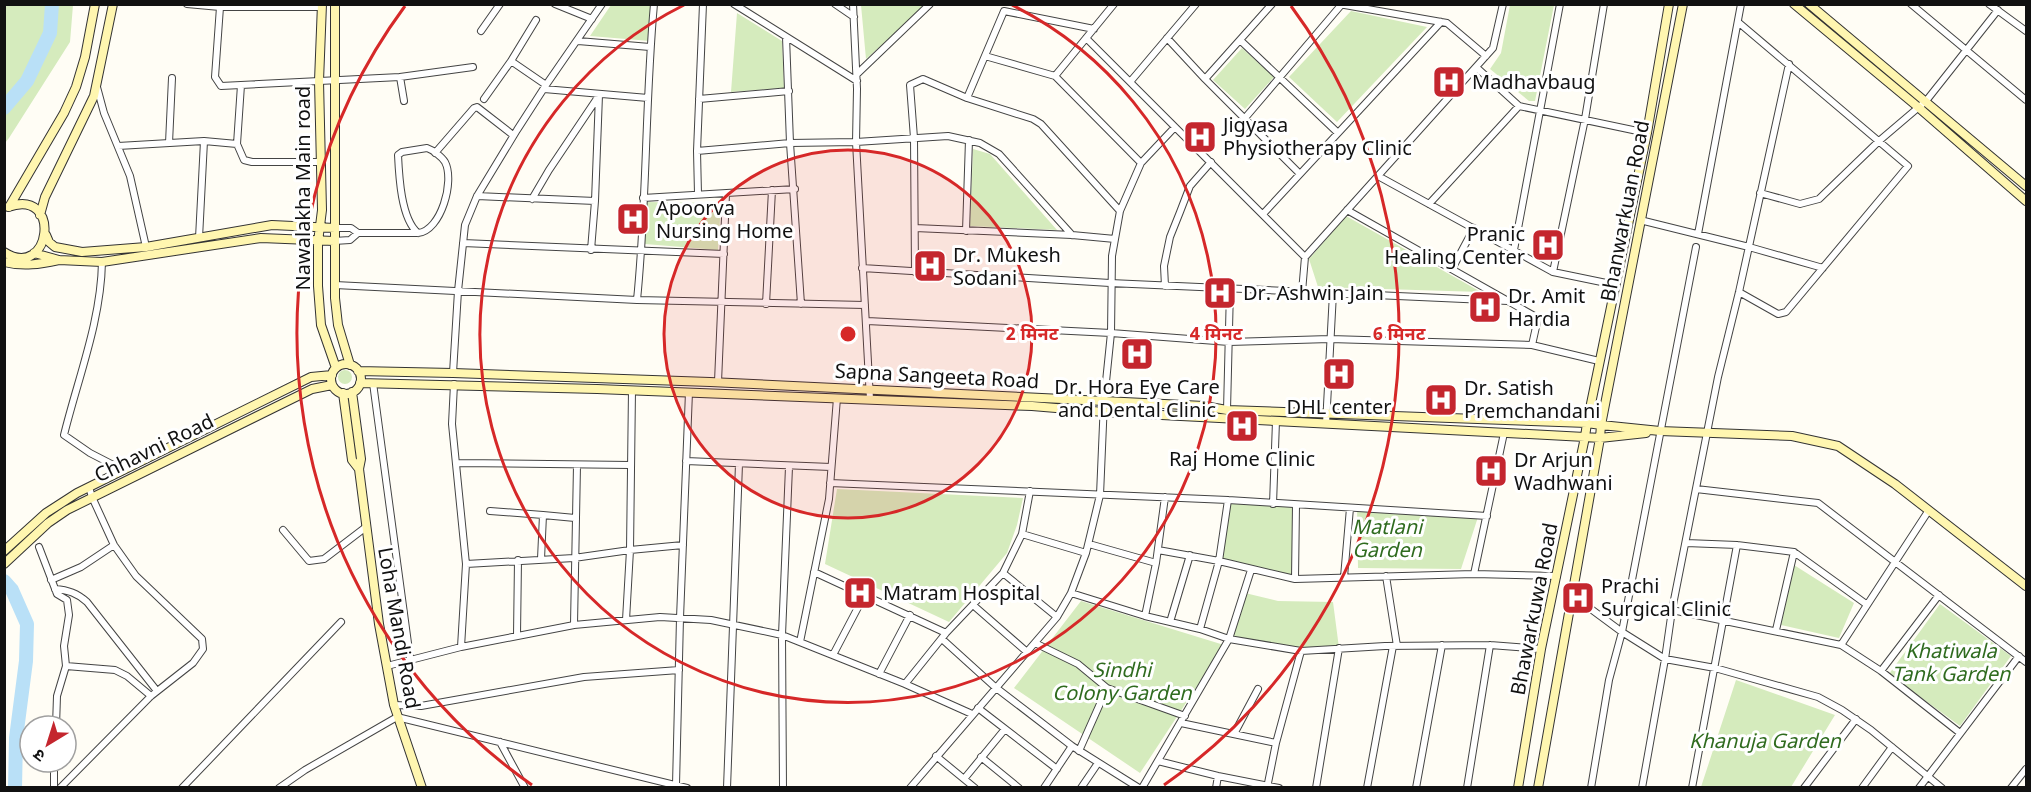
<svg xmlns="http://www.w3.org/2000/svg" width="2031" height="792" viewBox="0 0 2031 792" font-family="Georgia,'Noto Sans Devanagari',serif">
<rect width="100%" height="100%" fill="#fffdf5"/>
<path fill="#d5ebbd" d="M5,4L73,5L70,42L9,138L5,143Z
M611,5H651L650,41L590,36Z
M861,5H927L866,59Z
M1510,5H1554L1535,101H1529L1490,69L1501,53Z
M1351,11L1427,27L1337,122L1289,77Z
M737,13L782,41L784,88L731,92Z
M1242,48L1274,77L1245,109L1213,80Z
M973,149L990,154L1057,230L970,226Z
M645,202L721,203L718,250L645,244Z
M1346,216L1481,292L1318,287L1309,259Z
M338 377a7 7 0 1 1 14 0a7 7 0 1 1-14 0Z
M837,489L1023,498L1017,525L1007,553L949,622L825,564Z
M1228,500L1296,505L1295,579L1219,561Z
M1357,507L1478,517L1461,569L1358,568Z
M1794,565L1854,603L1839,638L1781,625Z
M1245,593L1278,601L1333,602L1339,648L1301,651L1229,639Z
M1081,601L1224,645L1140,773L1014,688Z
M1940,604L2011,656L1960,726L1889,674Z
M1736,680L1835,715L1791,787H1701Z"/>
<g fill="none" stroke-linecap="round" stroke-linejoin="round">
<path stroke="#b9e0f7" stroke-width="14" d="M4,108L27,81L50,33L52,4
M4,581L12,590L27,624L26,661L16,738L15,788"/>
<g stroke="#444" stroke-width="8">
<path id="street" d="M187,4L220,7L215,77L221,86L241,85
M555,4L592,19
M734,4L857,81
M835,4L854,17
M853,4L857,89L856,142L870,399
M1339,4L1447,23L1486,56
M1911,4L2026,100
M1989,4L2026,31
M220,7H322
M1738,22L1908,166L1786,312L1778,314L1739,292
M481,31L500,4
M786,37L790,143L801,304
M1086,38L1305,257
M1167,38L1205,79L1300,174
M1240,40L1338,133
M578,41L650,47
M985,56L1055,76L1141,163
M511,61L546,85
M1476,67L1519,106L1647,133
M857,74L930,4
M1055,76L1114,4
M400,77L404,101
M1205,79L1272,4
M1130,82L1196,4
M97,87L104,113L130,176L146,247
M544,89L648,98
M967,98L1004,11L1094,29
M484,99L511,61L536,20
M699,99L789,91
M1245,118L1342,4
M169,143L172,78
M118,146L204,141L237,144
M697,151L790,143L856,142L948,136L980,143L999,154L1072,235
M435,153L474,108L477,107L513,135
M322,162H252L244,160L237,144L241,85L400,77L473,67
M1378,176L1553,272L1616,285
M1760,193L1800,204L1819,199L1879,141L1926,101L1998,10
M698,194L697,151L703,4
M477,196L595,201
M643,198L795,189
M532,199L549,170L598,97
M1429,204L1519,106
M1347,210L1538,318L1532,345
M1263,214L1441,22
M1640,220L1749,247L1823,268
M335,228H351L358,233H418C441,231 455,181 445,162C442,157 433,150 427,148L402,152L398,155C399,176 401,219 418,233
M915,228L1072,235L1115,239
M966,231L969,140
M1698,234L1741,4
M199,238L204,141
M334,241L350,240L358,233
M463,243L724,254
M591,250L595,201L599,95
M1514,250L1560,4
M102,262C101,321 78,378 64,435L90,453L123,470
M862,268L1110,283L1508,301
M1452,269L1474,228
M915,272L914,138L910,85L923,79L967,98L1033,119L1041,124L1120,211
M1553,272L1585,119L1604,4
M335,285L637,300L865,305
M1165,286L1164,266L1170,237L1180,212L1190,186L1211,162
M1302,292L1305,257L1493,48L1503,4
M637,300C647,202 645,103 654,4
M766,304L772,190
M867,321L1111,333L1229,342L1330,339L1532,345L1599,361
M453,373L458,291L465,225L477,196L517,130L546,85L602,4
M718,382L726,194
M373,383L410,658
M454,384L452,424L466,564L461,647
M1227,410L1230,289
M1326,424L1333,293
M686,461L831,467
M457,463L630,465
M830,483L1228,500L1487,516
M1696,489L1818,503L2026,662
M1273,504L1276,421
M490,511L543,515L541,559
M543,515L575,518
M283,530L309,561L324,559L366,527
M1022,534L1086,553
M1686,543L1737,545L1794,552L1866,604
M1089,544L1156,563
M39,547L57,594L67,600L69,615L64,646L66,666L57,696L56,726
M1158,550L1219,561L1295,579L1474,574L1557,576
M466,564L574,558L630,550L683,545
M814,572L946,633
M1003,573L1057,617
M1474,574L1504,433
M1386,576L1397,646
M1344,577L1350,508
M1295,579L1296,505
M51,580L81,567L114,545
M55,589C68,590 77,593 87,602L157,691
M1071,593L1145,616L1200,629L1229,639L1301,651L1385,646L1490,645L1541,649
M1572,595L1622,632L1665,659L1715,668L1818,697L1842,710L1871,730L1942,788
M973,605L1027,652
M1672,610L1841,645L1881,671L1960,733
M1145,616L1156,563L1165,497
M626,620L630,550L632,390
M1170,622L1190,555
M574,625L577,465
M1200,629L1219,561L1228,500
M1776,630L1794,552
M517,635L518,560
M942,639L995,687L1072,746L1139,788
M800,642L829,499L837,398
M1035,643L1078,664L1107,688L1185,716
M1841,645L1929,510
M833,655L864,596
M66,666L115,670L127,676L151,696
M387,666L461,647L574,625L660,617L711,620L782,635L905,684L972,714
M1881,671L1939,595
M879,674L910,615
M905,684L946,633L1003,573L1022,534L1030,491
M394,705L421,706L584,677L679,670
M978,708L1057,769
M1181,723L1276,743
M1234,734L1258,689
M500,742L525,788
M1079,751L1107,688
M936,756L975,788
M981,757L1019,788
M1158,761L1218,776L1279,788
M964,779L1005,729
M676,785L680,618L689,392
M54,788V762
M60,788L151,696L193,663L203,649L202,639L136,576L114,545L92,497L89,487
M182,788L341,622
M279,788L305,770L397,717L687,788
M727,788L739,464
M783,788L782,635L789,467
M910,788L1057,617L1071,593L1086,553L1100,495L1104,401L1111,333L1112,256L1120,211L1141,163L1175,127
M1044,788L1072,746
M1081,788L1098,763
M1142,788L1229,639L1251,570
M1216,788L1218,776
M1267,788L1276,743L1301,651
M1316,788L1339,648
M1367,788L1393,646
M1416,788L1442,645
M1467,788L1490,645
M1591,788L1609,680L1622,632L1696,247
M1642,788L1665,659L1672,610L1718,377L1739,292L1789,64
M1692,788L1737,545
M1804,788L1856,719
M1862,788L1892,747
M1919,788L2019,656
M2011,788L2026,769"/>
</g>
<g stroke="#333" stroke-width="10">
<path id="secondary" d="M322,4L319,81L322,210L318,242V286L321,325L336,368
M335,4V298L338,325L350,365
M1683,4L1601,425L1660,431L1792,436L1838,446L1895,484L2026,586
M1794,4L1918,107L2026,201
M1809,4L2026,186
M9,207L64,113L76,87L85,57L95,4
M40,215L45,197L94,96L113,4
M46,235L49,242L55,247L82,252L146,247L272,225L335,228
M4,252C51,282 63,187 8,207
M34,253L59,260L102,262L261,238L334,241
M4,262C24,267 40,264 59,260
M331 379a15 15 0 1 1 30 0a15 15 0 1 1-30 0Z
M358,371L453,373L710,382L1104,401L1204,406L1227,410L1587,423L1647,133L1669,4
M360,383L597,389L1032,406L1104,412L1585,437L1541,649L1518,788
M352,392L361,459L359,469L379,624L394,705L422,788
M343,393L352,460L359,469
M4,551L46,513L77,493L311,377L332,375
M4,564L48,523L67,510L312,389L332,385
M1538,788L1600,438L1601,425L1587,423L1585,437L1600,438L1646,433"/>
</g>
<use href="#street" stroke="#fff" stroke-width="6"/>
<use href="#secondary" stroke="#fff6b0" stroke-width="8"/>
</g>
<circle cx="848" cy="334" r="184" fill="#d62828" fill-opacity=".12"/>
<g fill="none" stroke="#d62828" stroke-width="3">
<circle cx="848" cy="334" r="184"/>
<path d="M1012 5A368 368 0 1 1 684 5"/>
<path d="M532 785A551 551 0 0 1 405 6M1291 6A551 551 0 0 1 1164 785"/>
</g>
<defs>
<g id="hospital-square" transform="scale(1.725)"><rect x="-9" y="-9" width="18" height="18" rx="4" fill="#c4262e" stroke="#fff"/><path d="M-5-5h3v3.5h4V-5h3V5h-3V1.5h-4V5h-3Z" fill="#fff"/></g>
</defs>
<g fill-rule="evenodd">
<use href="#hospital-square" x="1449" y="82"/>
<use href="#hospital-square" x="1200" y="137"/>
<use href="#hospital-square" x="633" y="219"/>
<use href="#hospital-square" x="1548" y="245"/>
<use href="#hospital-square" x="930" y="266"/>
<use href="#hospital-square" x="1220" y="293"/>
<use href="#hospital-square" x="1485" y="307"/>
<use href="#hospital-square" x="1137" y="354"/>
<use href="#hospital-square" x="1339" y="374"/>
<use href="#hospital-square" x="1441" y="400"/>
<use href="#hospital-square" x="1242" y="426"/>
<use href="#hospital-square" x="1491" y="471"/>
<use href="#hospital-square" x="860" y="593"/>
<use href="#hospital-square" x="1578" y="598"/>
</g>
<g text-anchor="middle" stroke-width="6" stroke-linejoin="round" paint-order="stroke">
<g font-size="20" fill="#111" stroke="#fff" text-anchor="start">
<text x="1472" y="89">Madhavbaug</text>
<text x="1223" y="132">Jigyasa<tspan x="1223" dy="23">Physiotherapy Clinic</tspan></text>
<text x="656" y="215">Apoorva<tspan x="656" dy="23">Nursing Home</tspan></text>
<text x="1525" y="241" text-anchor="end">Pranic<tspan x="1525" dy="23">Healing Center</tspan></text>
<text x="953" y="262">Dr. Mukesh<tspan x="953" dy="23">Sodani</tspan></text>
<text x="1243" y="300">Dr. Ashwin Jain</text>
<text x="1508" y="303">Dr. Amit<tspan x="1508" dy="23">Hardia</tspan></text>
<text x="1137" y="394" text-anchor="middle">Dr. Hora Eye Care<tspan x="1137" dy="23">and Dental Clinic</tspan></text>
<text x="1464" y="395">Dr. Satish<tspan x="1464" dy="23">Premchandani</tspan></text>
<text x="1339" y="414" text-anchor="middle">DHL center</text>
<text x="1242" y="466" text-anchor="middle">Raj Home Clinic</text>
<text x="1514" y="467">Dr Arjun<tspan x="1514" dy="23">Wadhwani</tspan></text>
<text x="1601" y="593">Prachi<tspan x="1601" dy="23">Surgical Clinic</tspan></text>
<text x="883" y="600">Matram Hospital</text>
</g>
<g font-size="20" fill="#111" stroke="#fff">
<text transform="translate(303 188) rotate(-90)" y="7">Nawalakha Main road</text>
<text transform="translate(1625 211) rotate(-79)" y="7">Bhanwarkuan Road</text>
<text transform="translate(937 376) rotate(3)" y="7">Sapna Sangeeta Road</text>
<text transform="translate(154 448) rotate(-26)" y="7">Chhavni Road</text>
<text transform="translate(1534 609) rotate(-79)" y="7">Bhawarkuwa Road</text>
<text transform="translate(399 628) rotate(80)" y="7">Loha Mandi Road</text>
</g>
<g font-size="20" font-style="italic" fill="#2f6b1f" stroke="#fff">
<text x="1387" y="534">Matlani<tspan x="1387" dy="23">Garden</tspan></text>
<text x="1951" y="658">Khatiwala<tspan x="1951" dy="23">Tank Garden</tspan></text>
<text x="1122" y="677">Sindhi<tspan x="1122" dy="23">Colony Garden</tspan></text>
<text x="1765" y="748">Khanuja Garden</text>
</g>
</g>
<circle cx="848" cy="334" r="9" fill="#d62828" stroke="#fff" stroke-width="3"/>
<g font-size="18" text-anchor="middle" font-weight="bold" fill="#d62828" stroke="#fff" stroke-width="6" stroke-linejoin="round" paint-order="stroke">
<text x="1032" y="340">2 मिनट</text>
<text x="1216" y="340">4 मिनट</text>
<text x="1399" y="340">6 मिनट</text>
</g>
<rect width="2031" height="792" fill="none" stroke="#111111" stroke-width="12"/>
<g transform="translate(48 744) rotate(218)"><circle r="28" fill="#ffffff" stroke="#a0a0a0" stroke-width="1.5"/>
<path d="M0-4.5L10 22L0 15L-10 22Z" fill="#c4262e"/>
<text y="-9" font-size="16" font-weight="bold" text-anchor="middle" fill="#111111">उ</text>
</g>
</svg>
